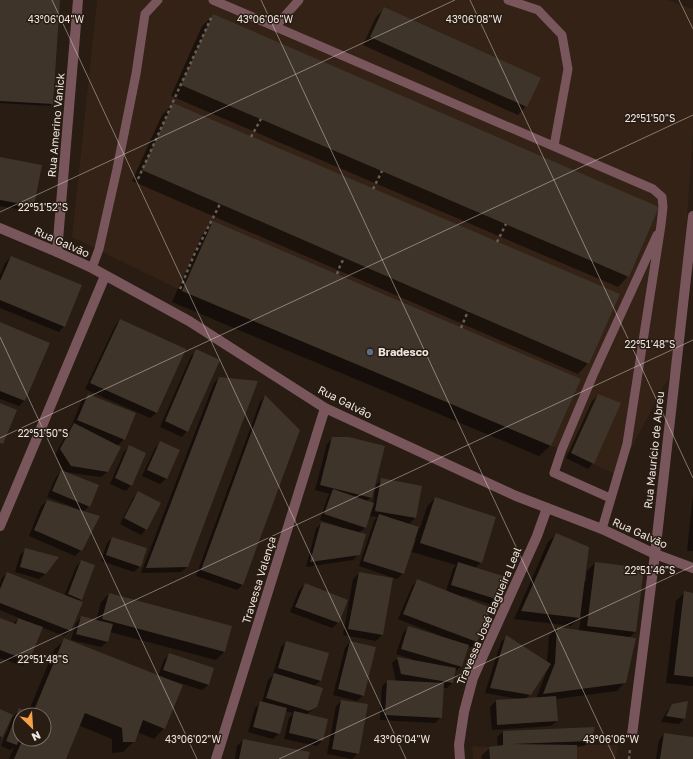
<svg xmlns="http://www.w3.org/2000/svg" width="693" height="759" viewBox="0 0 693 759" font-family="'Golos Text',sans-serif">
<rect width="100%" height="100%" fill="#281c13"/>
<path fill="#332215" d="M97,0H668L693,9V133L677,362L617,475L562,449L551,446L182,291L72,237Z
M503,745H618L616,759H473L472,746L489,747Z"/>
<path fill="#0007" fill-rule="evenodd" d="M0,0H59L52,103L50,106L0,103Z
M384,9L526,106L518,115L363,45L376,17Z
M213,16L628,276L618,287L171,96L202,26Z
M173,104L588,363L578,374L132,181L162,115Z
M0,158L33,205L28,211L0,206Z
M213,222L579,380L550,446L539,456L172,302L203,233Z
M11,257L64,326L59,332L0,308V275L5,263Z
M120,320L185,349L156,413L150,418L85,389L115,326Z
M0,323L24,401L19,406L0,399Z
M197,351L187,431L182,437L160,427L191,356Z
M219,378L187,567L181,572L141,573L214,383Z
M88,395L124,439L117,446L107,472L101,477L65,472L55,455L69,429L71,427L82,400Z
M598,395L593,463L588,469L566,458L592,401Z
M265,396L299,430L242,585L237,590L196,576L260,402Z
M333,438L371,497L366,502L373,504L376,485L382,479L415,518L408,525L420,528L427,507L435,498L481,562L475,568L502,577L495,599L490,604L463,596L476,642L471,647L467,646L461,667L454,672L452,683L447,688H442L441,717L435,723L380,720L382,686L388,681H396L392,663L398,658L412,660V659L396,654L403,633L409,627L440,637L441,636L398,619L412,586L417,580L446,591L453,569L456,565L412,552L416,540L414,539L403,573L397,579L359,566L374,521L377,517L369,516L365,528L359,533V554L353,560L306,567L316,529L321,523L339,528V526L320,520L328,496L330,494L315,490L327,444Z
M161,442L179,450L166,479L160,484L142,476L155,448Z
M129,447L131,485L126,491L110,484L124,452Z
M61,471L89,506L83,512L81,550L75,556L29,536L41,506L47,501L72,509L73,507L47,497L56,477Z
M139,493L146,529L141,535L120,524L133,498Z
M693,495V551H687Z
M557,534L584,581H586L587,571L595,563L635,632L629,638L625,682L617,691L556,699L557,721L551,726L492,730L490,707L496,701L519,699L485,693L501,642L507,636L547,662L549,636L557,628L579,631L581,616L571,626L514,619L548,542ZM548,668L536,699H525L530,694Z
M112,538L140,566L134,572L101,561L107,543Z
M26,549L45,574L39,579L15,572L20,555Z
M81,561V599L78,601L81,603L70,631L64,636L41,627L29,661L23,666L0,658V619L13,624L19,618L0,610V583L2,578L7,573L64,596L76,567Z
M359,573L392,579L382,635L376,641L343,635L353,579Z
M305,584L347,600L338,623L332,628L290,612L299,590Z
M685,592L693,594V686L666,683L676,601Z
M109,594L231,627L224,652L216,660L110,632L107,642L101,647L71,640L76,623L81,617L96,621L101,602Z
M65,639L158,676L164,660L170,654L213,669L208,685L202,690L174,681L164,728L154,739L137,732L134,741L123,752L112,753V739L78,725L64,759H9L14,747L10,750L1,746L12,719L11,718L0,739V710L13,717L20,709L28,713L54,650ZM20,715H44V739H20Z
M286,642L320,681L314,686L316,706L310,712L305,715L322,741L317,746L284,739L289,718L293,713L285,711L279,733L273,739L248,732L255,708L262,702L268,680L274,674H273L281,647Z
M350,642L363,695L357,701L333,695L345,648Z
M341,701L358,753L352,759L327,754L336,706Z
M687,702L684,719L679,724L661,722L667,711L673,705Z
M594,728L590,741L584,746L576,747V759H482L481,756L490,748L498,746L497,737L503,732Z
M664,734L693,738V759H656L659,740Z
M243,740L307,759H235L237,746Z"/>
<path fill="#3f3429" d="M0,0H60L53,104L0,101Z
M384,7L541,78L527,107L370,37Z
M213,14L659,207L629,277L181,85Z
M173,103L620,294L589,364L142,170Z
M0,157L42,165L34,206L0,200Z
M213,221L581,379L551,446L182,291Z
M11,256L82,285L65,327L0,300V281Z
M120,319L186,349L157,413L90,383Z
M0,322L50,343L25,401L0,391Z
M196,349L220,360L188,432L165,421Z
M219,377L258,381L188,567L146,568Z
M88,394L136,413L125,440L77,420Z
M598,394L621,403L594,464L571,453Z
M265,395L300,430L243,585L201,570Z
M0,403L17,410L3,444L0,443Z
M74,423L121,447L108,472L71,466L60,449Z
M332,437H349L385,446L372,498L320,485Z
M160,441L180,450L167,479L147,470Z
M129,445L146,453L132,486L115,478Z
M61,470L99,485L90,507L52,491Z
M381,478L422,486L416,518L375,511Z
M333,489L374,503L366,528L324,514Z
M138,491L161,503L147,530L124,518Z
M435,497L496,517L482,563L420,543Z
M47,500L100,516L82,551L34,530Z
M379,514L419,527L404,574L363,561Z
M321,522L366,534L360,555L310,562Z
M556,533L589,547L580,618L521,611Z
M112,537L147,548L141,567L106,555Z
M25,548L59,557L46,574L20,567Z
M81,560L95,565L82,600L68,594Z
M458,562L503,576L496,599L451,585Z
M595,562L644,568L636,632L587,626Z
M7,572L83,602L71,631L0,603V589Z
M359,572L393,578L383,635L348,629Z
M417,579L491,608L477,642L403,614Z
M305,583L348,600L339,623L295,607Z
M684,591L693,593V677L674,675Z
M109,593L232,626L225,652L102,619Z
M81,616L113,624L108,642L76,634Z
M0,618L16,624L18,618L43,627L29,661L0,650Z
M408,626L469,645L462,667L401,649Z
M557,627L636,638L626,683L543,694L555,663Z
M506,635L551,664L531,695L490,688Z
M64,638L183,685L165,729L143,720L135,742H123L122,728L85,713L66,759H14L23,739H44V715H32Z
M286,641L329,653L321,681L278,668Z
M350,641L376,647L364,696L338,689Z
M169,653L214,668L209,685L163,670Z
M397,657L456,668L453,683L401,674Z
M274,673L323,688L317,707L309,711L266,698Z
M387,680L444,683L442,718L385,715Z
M556,696L558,721L497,725L496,700Z
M341,700L368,704L359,754L332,749Z
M260,701L287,708L280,734L253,727Z
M688,701L685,719L666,716L672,704Z
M19,708L30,713L29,715H20V737L17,745L6,741Z
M0,709L13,715L2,738L0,736Z
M294,711L328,719L323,741L289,733Z
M595,727L591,741L512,744L577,745V759H490L489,747L503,745V731Z
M664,733L693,737V759H660Z
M243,739L310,752L308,759H239Z"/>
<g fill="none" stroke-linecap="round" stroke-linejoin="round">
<path stroke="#685e56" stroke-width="2.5" stroke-dasharray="3 3" stroke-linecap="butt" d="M251,137L261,119
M138,179L212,16
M373,189L382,171
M497,242L506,224
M337,274L340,266L344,258
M180,289L194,255L220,204
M461,328L468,311
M629,759L630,749"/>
<path stroke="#78565b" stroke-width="9" d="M213,0L653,189L662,197L663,207L661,225L627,444L602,529
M508,0L538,10L562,35L568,69L554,146
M275,27L299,0
M92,268L99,249L117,169L136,74L145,14L158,0
M610,498L554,473L562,449L593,375L657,235"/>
<path stroke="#78565b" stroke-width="10" d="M57,252L78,0
M0,526L105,276
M632,735L655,554L693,216
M216,759L325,408
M460,759L459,745L464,712L473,678L537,536L547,508"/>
<path stroke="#78565b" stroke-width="10" d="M0,228L57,252L92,268L189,321L325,408L516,496L602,529L655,554L693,568"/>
</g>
<path fill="none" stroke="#ede5df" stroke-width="1" stroke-opacity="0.45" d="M52,0L406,759M261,0L615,759M470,0L693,478M679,0L693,29M0,212L455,0M0,337L197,759M0,438L693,115M0,663L693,340M279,759L693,566"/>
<circle fill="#5c6f8a" stroke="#281c13" stroke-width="1.5" cx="370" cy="352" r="4"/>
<g text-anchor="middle" stroke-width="3" stroke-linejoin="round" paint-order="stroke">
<g font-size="11" fill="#ede5df" stroke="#281c13">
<text transform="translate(56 125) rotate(-85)" y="4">Rua Amerino Vanick</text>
<text transform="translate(62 242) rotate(24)" y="4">Rua Galvão</text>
<text transform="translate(345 402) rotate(27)" y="4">Rua Galvão</text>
<text transform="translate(654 450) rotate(-84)" y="4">Rua Maurício de Abreu</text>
<text transform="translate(640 533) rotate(24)" y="4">Rua Galvão</text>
<text transform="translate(259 580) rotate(-73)" y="4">Travessa Valença</text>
<text transform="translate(489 616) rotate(-67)" y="4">Travessa José Bagueira Leal</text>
</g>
<g font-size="11" font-weight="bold" fill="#ede5df" stroke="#281c13" text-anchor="start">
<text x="378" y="356">Bradesco</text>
</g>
</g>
<g font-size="10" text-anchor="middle" fill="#ede5df" stroke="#281c13" stroke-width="3" stroke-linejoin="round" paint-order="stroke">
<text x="56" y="23">43°06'04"W</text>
<text x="265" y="23">43°06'06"W</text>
<text x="474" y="23">43°06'08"W</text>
<text x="650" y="122">22°51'50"S</text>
<text x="43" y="211">22°51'52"S</text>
<text x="650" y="348">22°51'48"S</text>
<text x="43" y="437">22°51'50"S</text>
<text x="650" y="574">22°51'46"S</text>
<text x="43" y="663">22°51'48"S</text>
<text x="193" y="743">43°06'02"W</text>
<text x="402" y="743">43°06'04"W</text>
<text x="611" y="743">43°06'06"W</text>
</g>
<g transform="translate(32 727) rotate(155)"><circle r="19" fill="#281c13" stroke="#776c65"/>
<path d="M0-3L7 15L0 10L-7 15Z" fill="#f7a149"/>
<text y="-6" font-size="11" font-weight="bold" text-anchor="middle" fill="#ede5df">N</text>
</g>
</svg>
